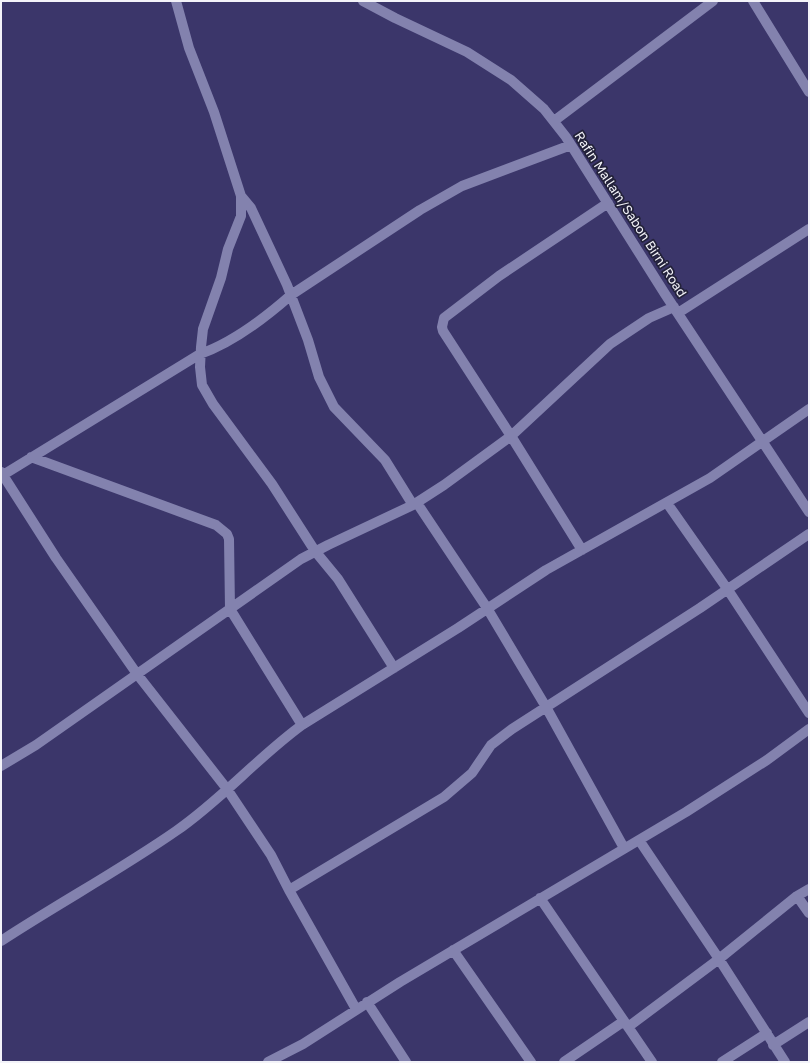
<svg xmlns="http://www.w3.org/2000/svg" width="810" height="1063" viewBox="0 0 810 1063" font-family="'Golos Text',sans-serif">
<rect width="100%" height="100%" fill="#3b366a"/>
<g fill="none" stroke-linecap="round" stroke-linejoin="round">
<path stroke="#8382ae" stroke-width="10" d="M176,1L189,48L214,112L241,196V216L228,249L221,278L203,329L201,347L200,367L202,385L213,404L272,484L315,551L338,579L394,668
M363,1L395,18L467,52L511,80L544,109L566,137L665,294L809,512
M753,1L809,92
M554,121L713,1
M241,196L251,208L287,285L308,340L319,377L334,407L385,460L413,505
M678,313L809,229
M31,457L216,525L227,534L229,539L230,609L302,725
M1,472L56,558L137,674L227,789L271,855L289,890L356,1009
M3,475L200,354C232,343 266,317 291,295L420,210L462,186L571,145
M417,503L487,608L546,707L624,848
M667,503L728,590L809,713
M582,550L511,436L443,331L442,327L444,318L499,276L608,203
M1,766L36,745L301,559L328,545L413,505L444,485L511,436L610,344L649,318L674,307
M639,840L719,959L785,1062
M289,890L444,797L472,773L491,745L512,729L700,608L809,534
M797,896L809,913
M540,898L652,1062
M1,941C59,903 120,870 176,831C221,800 257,758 302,725L458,628L546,570L710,478L809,409
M453,950L531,1062
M367,1002L406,1062
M628,1027L719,959L797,896L809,889
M773,1045L809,1022
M268,1062L303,1044L400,982L686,812L767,760L809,729
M564,1062L624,1021
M722,1062L767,1033"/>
</g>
<g text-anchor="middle" stroke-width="3.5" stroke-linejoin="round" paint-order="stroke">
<g font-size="13" fill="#f3f3f9" stroke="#23223a">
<text transform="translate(631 214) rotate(57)" y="5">Rafin Mallam/Sabon Birni Road</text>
</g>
</g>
<rect width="810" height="1063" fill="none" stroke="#f3f3f9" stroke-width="4"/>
</svg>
